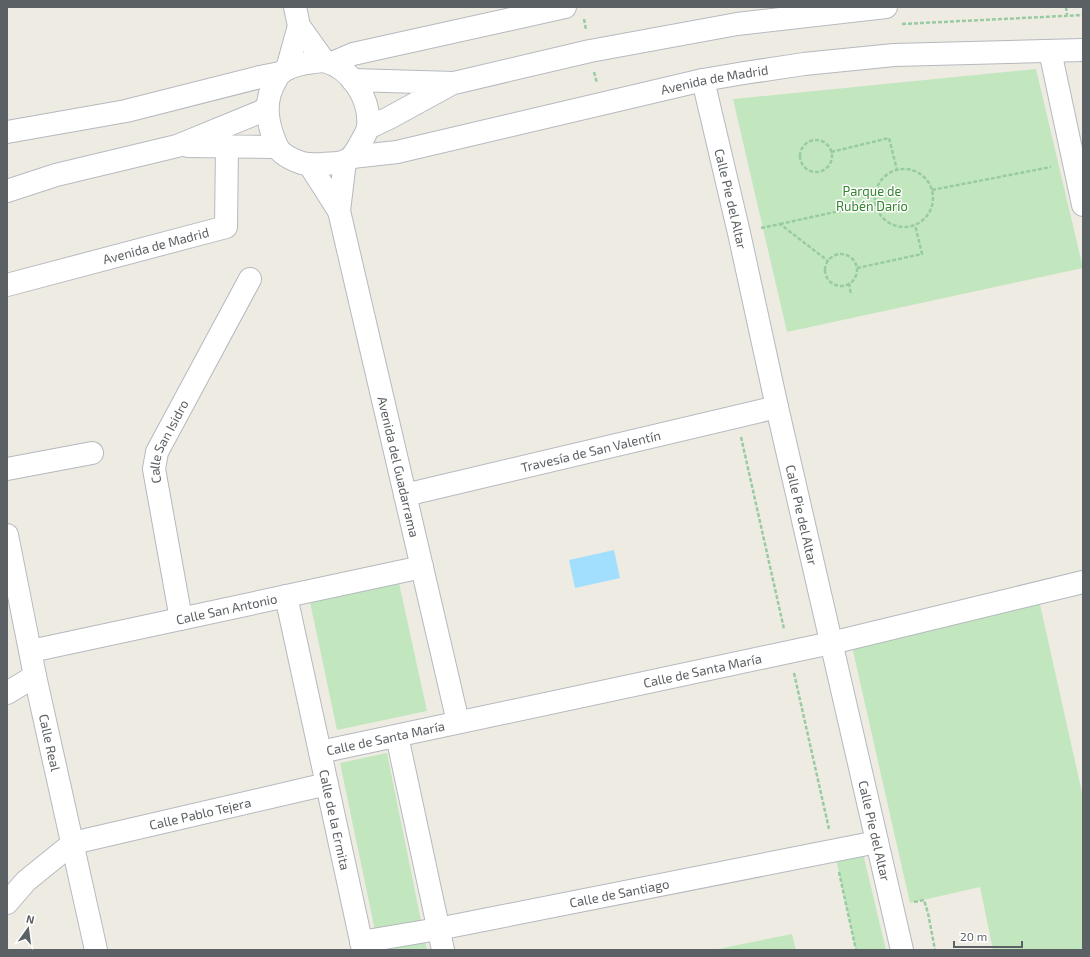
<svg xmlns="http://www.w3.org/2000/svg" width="1090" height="957" viewBox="0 0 1090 957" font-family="'Exo 2',sans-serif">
<rect width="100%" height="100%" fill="#eeebe2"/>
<path fill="#c2e7be" d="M1036,69L1083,268L787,332L733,99Z
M399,583L427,711L337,730L310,602Z
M1039,600L1083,797V950H993L980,887L910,903L851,642Z
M387,753L427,950H379L340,763Z
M861,845L886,950H856L834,850Z
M792,934L796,950H713Z"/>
<path fill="#a2dfff" d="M614,550L620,578L575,588L569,560Z"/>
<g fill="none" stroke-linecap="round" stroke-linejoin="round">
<g stroke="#b5b9be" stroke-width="24">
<g id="minor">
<path d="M295,7L299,26L324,61"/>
<path d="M1050,51L1083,205"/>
<path d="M332,63L353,54L565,7"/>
<path d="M287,69L299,26"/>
<path id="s1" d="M703,80L739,233L777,407L902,950"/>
<path d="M7,132L126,111L260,77L280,73"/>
<path id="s2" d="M352,157L397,152L703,80L744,73L804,64L894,55L1083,50"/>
<path id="s3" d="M345,161L339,211L458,722"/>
<path d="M309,164L339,211"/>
<path id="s4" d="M7,285L226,227L227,146"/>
<path d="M7,469L92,453"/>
<path id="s5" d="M405,495L777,407"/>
<path id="s6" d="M7,535L35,676L96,950"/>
<path id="s7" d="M286,596L363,950"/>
<path id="s8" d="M181,619L154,469L157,452L250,279"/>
<path id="s9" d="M31,651L422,567"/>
<path d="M7,693L35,676"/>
<path d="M397,736L443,950"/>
<path id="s10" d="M320,752L831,643L1083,582"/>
<path id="s11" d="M7,903L26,881L73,843L327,784"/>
<path id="s12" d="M361,942L438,929L877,842"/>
</g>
</g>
<g stroke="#b6bbc0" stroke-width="24">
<path id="secondary" d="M324,61C351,68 371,99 368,127C367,133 362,140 359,146C355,152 352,159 345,161C338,164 330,163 323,164C316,164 310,165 302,163C293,160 279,154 276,144C267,123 263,101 276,80C277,78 279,74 281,73C291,64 311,62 324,61Z
M352,80L454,83L590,51L737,24L886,7
M368,128L389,118L453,83
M188,146L277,147
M7,191L56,175L177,146L267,109"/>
</g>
<path stroke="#98cba2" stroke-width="2.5" stroke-dasharray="4 2" stroke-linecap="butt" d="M1066,7L1067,15
M584,19L586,30
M902,24L1083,15
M594,72L597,83
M800 156a16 16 0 1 1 32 0a16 16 0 1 1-32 0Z
M831,152L889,138L897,170
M875 198a29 29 0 1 1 58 0a29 29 0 1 1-58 0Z
M932,190L1051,167
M780,224L876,203
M761,228L780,224L828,261
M825 270a16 16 0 1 1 32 0a16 16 0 1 1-32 0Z
M857,268L922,254L915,225
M849,283L851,295
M741,437L784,629
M794,673L829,829
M839,872L856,950
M914,902L924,900L928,913L935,950"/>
<use href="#minor" stroke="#fff" stroke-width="22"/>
<use href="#secondary" stroke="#fff" stroke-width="22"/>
</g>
<g text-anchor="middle" stroke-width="3" stroke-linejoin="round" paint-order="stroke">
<g font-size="13" fill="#5b6064" stroke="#fff">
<text dy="5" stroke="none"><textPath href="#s2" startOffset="371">Avenida de Madrid</textPath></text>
<text dy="5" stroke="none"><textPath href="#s1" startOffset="122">Calle Pie del Altar</textPath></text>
<text dy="5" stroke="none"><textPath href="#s4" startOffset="154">Avenida de Madrid</textPath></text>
<text dy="5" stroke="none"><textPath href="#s8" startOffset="183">Calle San Isidro</textPath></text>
<text dy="5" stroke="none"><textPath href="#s5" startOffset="191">Travesía de San Valentín</textPath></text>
<text dy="5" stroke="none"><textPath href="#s3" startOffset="313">Avenida del Guadarrama</textPath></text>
<text dy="5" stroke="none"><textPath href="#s1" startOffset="446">Calle Pie del Altar</textPath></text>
<text dy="5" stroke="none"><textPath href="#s9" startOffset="200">Calle San Antonio</textPath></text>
<text dy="5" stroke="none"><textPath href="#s10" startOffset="391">Calle de Santa María</textPath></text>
<text dy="5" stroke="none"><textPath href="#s10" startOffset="67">Calle de Santa María</textPath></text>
<text dy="5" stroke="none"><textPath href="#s6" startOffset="212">Calle Real</textPath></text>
<text dy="5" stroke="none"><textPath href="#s11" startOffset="220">Calle Pablo Tejera</textPath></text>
<text dy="5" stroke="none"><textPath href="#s7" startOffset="229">Calle de la Ermita</textPath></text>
<text dy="5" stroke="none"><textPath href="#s1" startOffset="770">Calle Pie del Altar</textPath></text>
<text dy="5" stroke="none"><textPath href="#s12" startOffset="263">Calle de Santiago</textPath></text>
</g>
<g font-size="13" fill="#358530" stroke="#fff">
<text x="872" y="196">Parque de<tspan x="872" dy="15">Rubén Darío</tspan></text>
</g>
</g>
<rect width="1090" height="957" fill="none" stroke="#5b6064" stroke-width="16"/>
<g transform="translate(28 929) rotate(14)" stroke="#ffffff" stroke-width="3" paint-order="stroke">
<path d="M0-3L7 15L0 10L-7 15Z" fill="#5b6064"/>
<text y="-6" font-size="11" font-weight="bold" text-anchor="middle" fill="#5b6064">N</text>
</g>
<path d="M954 941v6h68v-6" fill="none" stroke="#5b6064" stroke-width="2"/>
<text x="960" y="941" font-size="12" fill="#5b6064" stroke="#ffffff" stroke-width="3" paint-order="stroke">20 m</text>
</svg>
